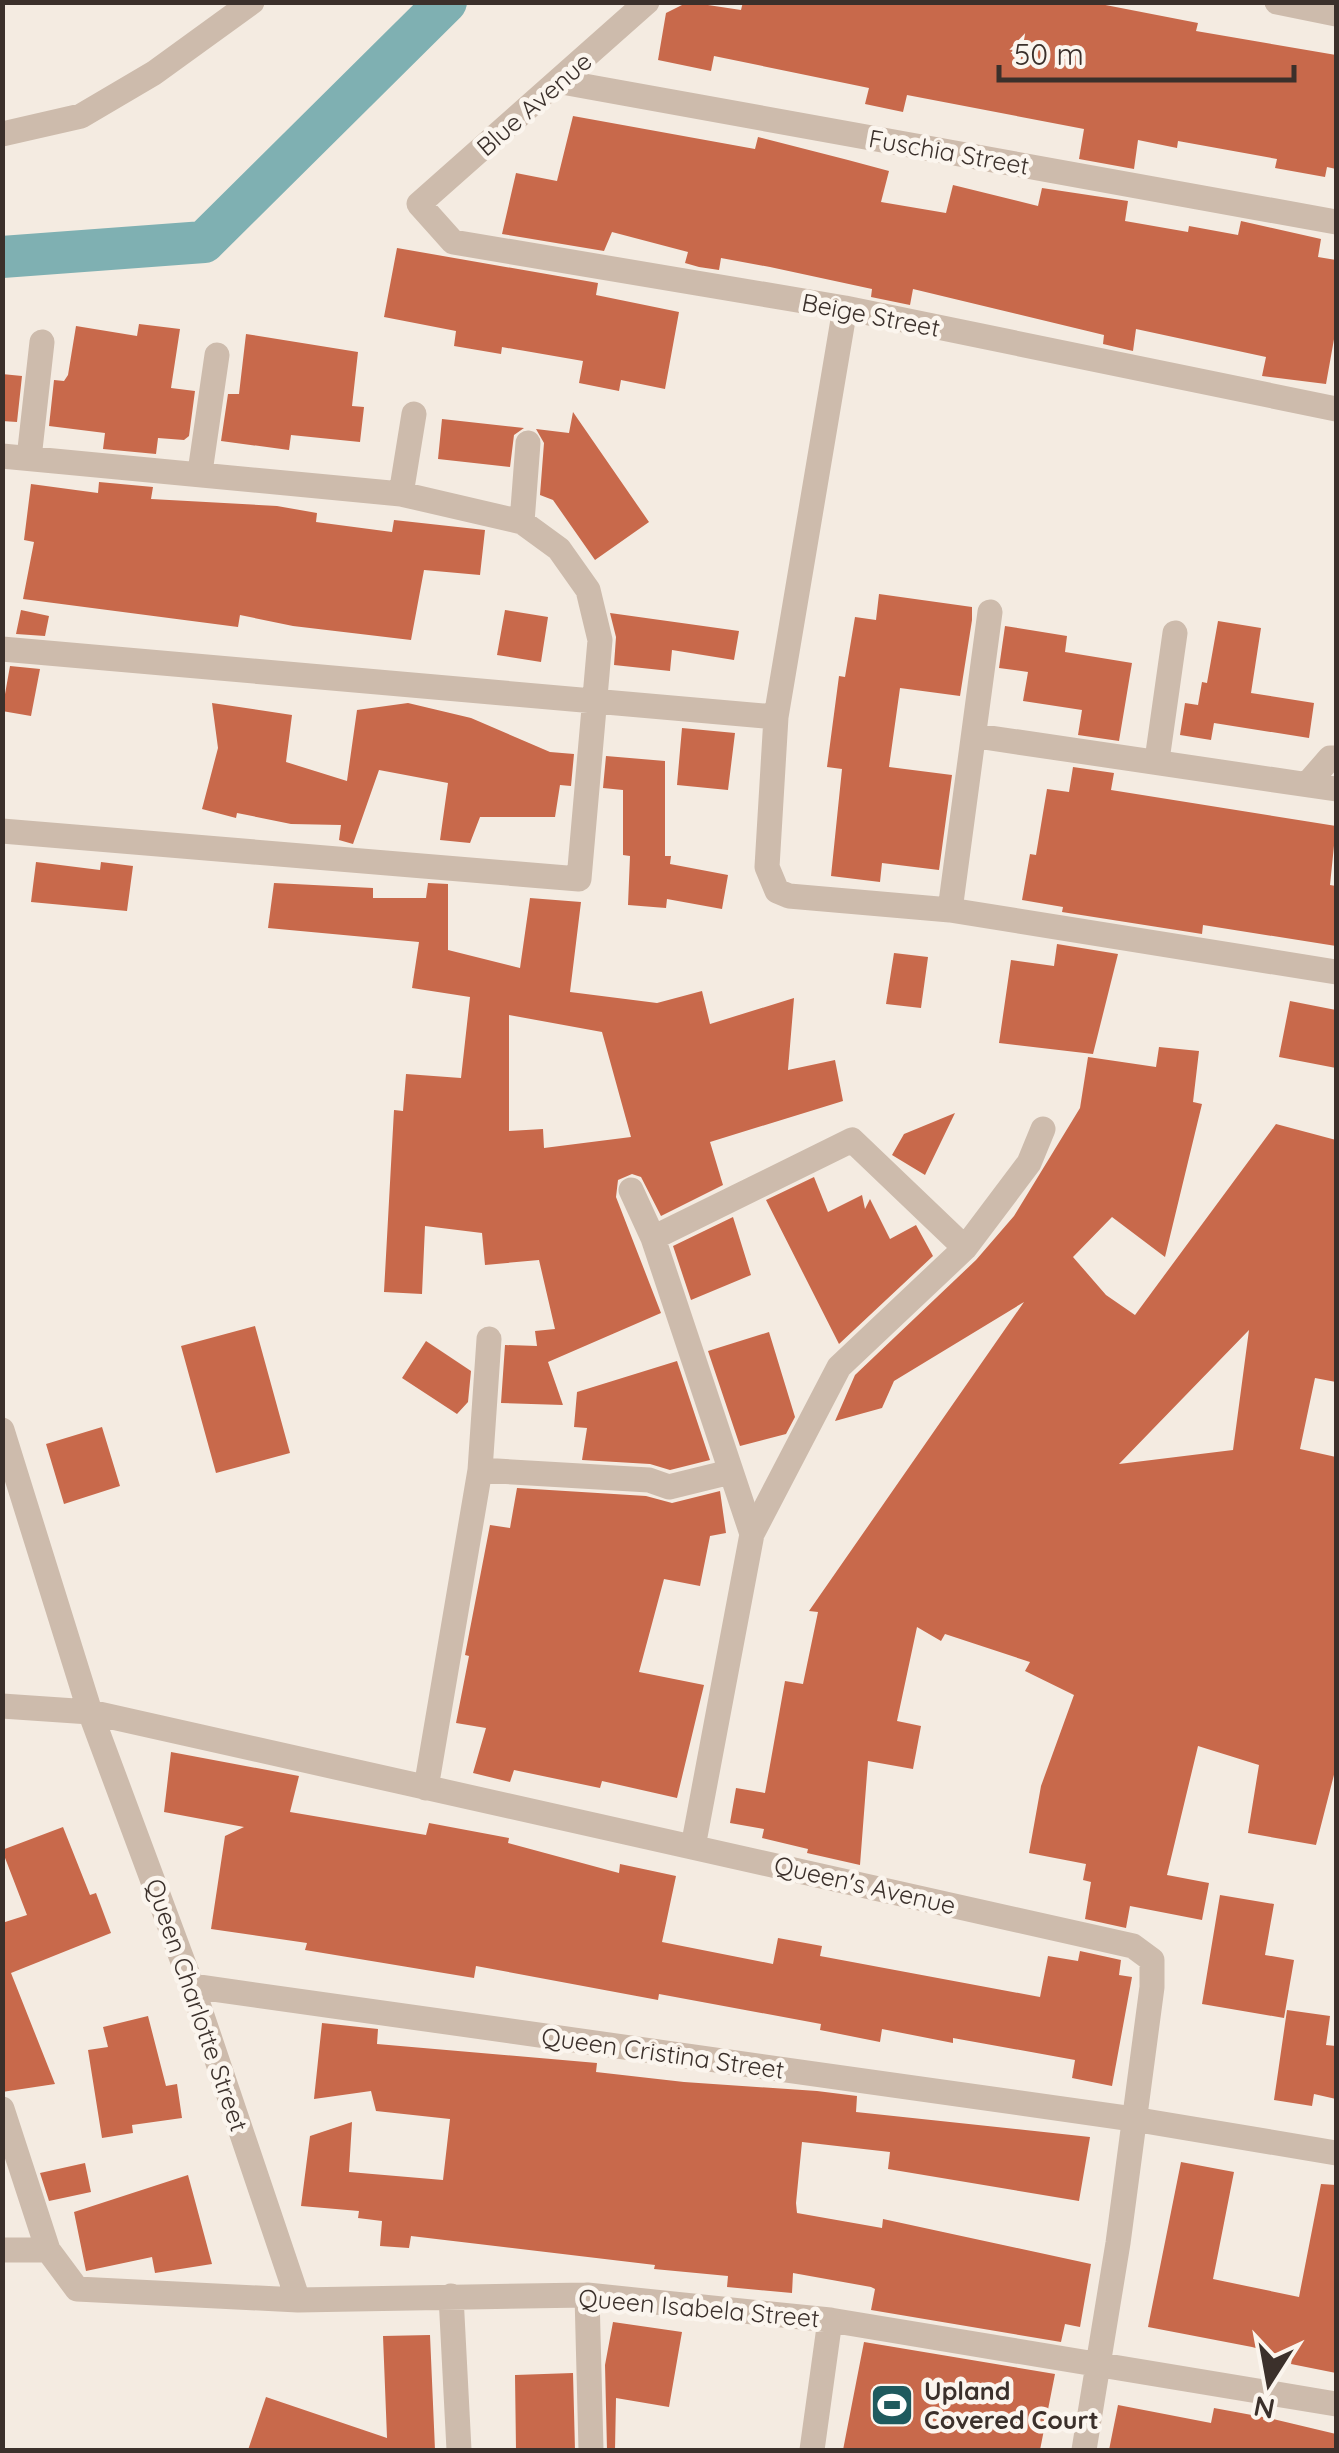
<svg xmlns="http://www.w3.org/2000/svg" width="1339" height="2453" viewBox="0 0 1339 2453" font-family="Quicksand,sans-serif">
<rect width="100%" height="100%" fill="#f4ebe1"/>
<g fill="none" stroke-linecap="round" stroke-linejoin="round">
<path stroke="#7fb0b2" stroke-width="42" d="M2,257L204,242L446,2"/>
</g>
<path fill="#c8694b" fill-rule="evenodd" d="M688,2L741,10L743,2H1090L1198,23L1196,31L1336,55V169L1327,167L1325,177L1275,168L1277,159L1178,141L1177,148L1138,140L1134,169L1079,159L1084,129L907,95L903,112L865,104L869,88L714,56L711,71L658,60L666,13Z
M573,116L755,149L758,137L848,160L889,171L881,202L946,213L953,185L1038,206L1042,188L1128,201L1125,221L1188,232L1189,226L1238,235L1241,221L1321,239L1318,257L1336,260V328L1326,384L1262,376L1266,357L1136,329L1133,351L1103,344L1104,335L913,289L910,305L871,297L872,289L770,267L721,258L719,270L699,267L685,263L688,252L612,232L604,251L502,234L516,173L557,181Z
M397,248L598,283L596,295L679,312L665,389L621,380L619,391L579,383L583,361L502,347L501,354L454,346L456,331L384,317Z
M139,324L180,329L171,388L195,391L189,436L184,440L158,438L156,454L103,449L105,433L49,426L54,380L64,381L68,375L76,326L137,336Z
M246,334L358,352L352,406L364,407L360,442L291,435L289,450L221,441L228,394H239Z
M2,374L22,376L17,422L2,421Z
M573,412L649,522L595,560L553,500L540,495L544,443L536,429L569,433Z
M442,419L524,428L514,435L510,467L438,459Z
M99,482L153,487L151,499L277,506L317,513L316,522L392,532L394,520L485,530L480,575L424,570L411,640L293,626L240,615L238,627L23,599L34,542L24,540L31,484L98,493Z
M879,594L972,607V620L960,696L900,688L889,767L952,775L939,870L882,863L880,882L831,876L842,769L827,767L839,676L845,677L855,617L876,620Z
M21,610L49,616L45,636L16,634Z
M505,610L548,617L541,662L497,655Z
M610,613L739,631L734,660L672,650L670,671L614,665L616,637Z
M1218,621L1261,628L1251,693L1314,703L1309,738L1214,723L1211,740L1180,735L1185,703L1198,705L1202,682L1207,683Z
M1005,626L1067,636L1065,652L1132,663L1119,741L1078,735L1082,710L1023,701L1028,672L999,668Z
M10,666L40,669L31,716L2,711Z
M212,703L292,715L286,762L347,781L357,710L408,703L471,718L550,752L574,754L571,786L560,785L555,817H480L470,843L440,840L448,783L379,770L353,844L339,840L341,825L291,824L237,813L236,818L202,809L218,748Z
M682,728L735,733L728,790L677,785Z
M606,756L665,761V856H671L670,864L728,875L722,909L667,899L666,908L628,905L630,856L623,855V790L603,788Z
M1073,767L1114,773L1111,790L1336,826L1330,885L1336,886V946L1203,925L1202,934L1062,912L1063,907L1022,900L1030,854L1036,855L1047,789L1069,792Z
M36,862L100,870L101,862L133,866L127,911L31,902Z
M274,883L373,888V898H426L428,883L448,884V950L520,968L530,898L581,902L570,992L657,1003L702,991L710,1024L794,998L788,1070L835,1060L843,1101L710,1142L723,1185L661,1216L641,1177L632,1174L618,1180L616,1197L661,1313L548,1362L563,1405L501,1403L505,1345L537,1346L535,1331L555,1329L539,1260L485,1265L482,1233L425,1226L422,1294L384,1292L394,1110L403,1111L406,1074L461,1078L470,997L412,988L419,942L268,928ZM509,1015L602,1032L631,1137L544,1148L543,1129L509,1131Z
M1057,944L1118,954L1093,1054L999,1043L1011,960L1054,966Z
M894,953L928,957L921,1008L886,1004Z
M1290,1001L1336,1010V1068L1279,1057Z
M1159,1047L1199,1051L1193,1102L1202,1104L1165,1257L1112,1217L1073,1257L1106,1295L1135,1315L1276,1124L1336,1140V1382L1315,1378L1300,1449L1336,1457V1767L1316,1845L1248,1833L1259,1765L1198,1746L1167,1875L1209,1883L1202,1920L1130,1906L1126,1928L1085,1919L1091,1882L1083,1880L1086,1864L1029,1853L1041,1786L1074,1695L1025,1671L1030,1662L945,1634L941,1641L917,1627L897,1721L921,1726L913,1769L868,1761L860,1865L807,1853L808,1849L762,1838L764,1829L730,1823L736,1788L765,1793L785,1681L803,1684L818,1612L809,1611L1024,1302L894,1381L882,1408L835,1421L855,1375L976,1260L1014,1216L1080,1108L1088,1057L1156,1067ZM1249,1330L1233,1450L1119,1464Z
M955,1113L925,1175L892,1155L904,1134Z
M814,1177L828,1212L862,1195L865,1209L870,1199L890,1239L916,1225L933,1256L839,1344L766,1200Z
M733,1217L751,1275L691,1300L673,1246Z
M255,1326L290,1453L216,1473L181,1346Z
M769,1332L795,1417L786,1434L740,1446L708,1351Z
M426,1341L471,1371L468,1402L457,1414L402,1378Z
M677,1361L710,1460L670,1470L650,1464L582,1460L587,1428L574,1427L577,1392Z
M102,1427L120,1486L64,1504L46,1444Z
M517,1488L646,1496L672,1503L720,1491L726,1533L710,1536L700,1586L664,1579L639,1672L704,1685L677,1798L602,1781L600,1788L514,1770L510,1782L473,1773L486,1728L456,1723L469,1656L465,1655L490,1525L510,1528Z
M171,1752L299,1776L290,1812L426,1835L429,1823L509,1838L508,1843L619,1873L620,1864L676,1876L662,1942L773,1964L778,1938L822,1946L820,1956L1040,1997L1048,1956L1078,1961L1080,1951L1121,1960L1119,1975L1132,1977L1112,2086L1072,2078L1075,2060L953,2038V2043L882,2029L880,2042L820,2030L821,2024L659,1994L658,2000L476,1966L474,1978L305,1950L307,1943L211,1929L225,1836L244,1827L164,1812Z
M63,1827L90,1895L96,1893L111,1933L11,1973L55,2084L2,2092V1923L27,1915L2,1850Z
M1220,1895L1274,1904L1265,1955L1294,1960L1284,2018L1202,2004Z
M1287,2010L1330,2016L1326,2045L1336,2046V2099L1314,2094L1312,2106L1274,2100Z
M148,2016L166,2086L177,2084L182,2118L132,2125L133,2133L102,2138L88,2050L108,2047L103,2027Z
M322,2023L378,2029L377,2044L597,2063L596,2072L684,2082L817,2091L857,2096L856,2112L1090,2137L1079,2201L888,2169L890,2152L802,2142L796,2203L797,2213L882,2228L883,2219L1091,2264L1080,2327L1065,2324L1061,2342L871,2310L875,2289L871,2287L793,2273L792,2293L727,2287L728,2276L654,2269L655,2265L411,2236L409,2248L380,2246L382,2221L358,2218L359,2211L301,2206L310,2136L352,2122L349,2172L443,2180L450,2119L376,2111L371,2091L314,2099Z
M1181,2162L1234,2172L1213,2279L1299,2297L1321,2184L1336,2185V2373L1291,2364L1292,2358L1252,2347L1148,2327Z
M85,2163L91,2192L49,2201L40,2173Z
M188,2175L212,2264L155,2273L152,2257L86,2271L74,2212Z
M613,2322L682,2332L669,2407L616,2398L615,2450H607L605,2365Z
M430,2335L435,2450H248L266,2397L387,2438L383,2336Z
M864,2342L1055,2374L1040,2450H843Z
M573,2373L575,2450H516L515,2375Z
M1118,2405L1211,2423L1214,2408L1273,2419L1336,2434V2450H1109Z"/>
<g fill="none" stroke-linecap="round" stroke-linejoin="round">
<path stroke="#cdbbac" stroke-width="25" d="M647,2L419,204L453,242L845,308L1336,409
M1277,2L1336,14
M562,82L1336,222
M2,134L81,116L154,73L252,2
M845,308L776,717L767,867L777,891L789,896L950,910L1336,972
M2,456L401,494L522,522L559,549L588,590L600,640L579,879L2,831
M29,458L42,342
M200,472L217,355
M401,494L414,414
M522,522L528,443
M2,649L776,717
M977,736L1336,789
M1157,760L1175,633
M1309,782L1330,758H1336
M950,910L990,612
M631,1190L653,1238L752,1534
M653,1238L852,1140L965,1248L839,1367L752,1534L693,1847
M965,1248L1029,1163L1043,1129
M2,1430L90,1712L192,1986L298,2300
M480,1470L649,1480L669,1487L730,1472
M2,1706L90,1712L1133,1946L1152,1960V1987L1118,2243L1084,2450
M426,1788L480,1470L489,1339
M192,1986L1133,2119L1336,2153
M2,2109L48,2250L77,2289L298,2300L587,2295L830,2320L1336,2404
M2,2250H48
M587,2295L591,2450
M451,2296L459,2450
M812,2450L830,2320"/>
</g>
<defs>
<g id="stadium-square" transform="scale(2.25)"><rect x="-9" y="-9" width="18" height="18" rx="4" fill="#1f5a5e" stroke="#fbf5ee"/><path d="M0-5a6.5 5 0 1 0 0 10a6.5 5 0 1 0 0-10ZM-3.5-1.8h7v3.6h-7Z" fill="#fff"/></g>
</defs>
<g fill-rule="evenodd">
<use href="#stadium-square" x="892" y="2405"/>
</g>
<g text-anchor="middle" stroke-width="9" stroke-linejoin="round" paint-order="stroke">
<g font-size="25" fill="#3b302b" stroke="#fbf5ee">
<text transform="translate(534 104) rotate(-41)" y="9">Blue Avenue</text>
<text transform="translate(949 152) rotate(10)" y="9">Fuschia Street</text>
<text transform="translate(871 315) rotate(11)" y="9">Beige Street</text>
<text transform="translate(865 1885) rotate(13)" y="9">Queen's Avenue</text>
<text transform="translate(197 2005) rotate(71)" y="9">Queen Charlotte Street</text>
<text transform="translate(663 2053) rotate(8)" y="9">Queen Cristina Street</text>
<text transform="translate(699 2308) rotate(5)" y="9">Queen Isabela Street</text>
</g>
<g font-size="25" font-weight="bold" fill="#3b302b" stroke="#fbf5ee" text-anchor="start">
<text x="924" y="2400">Upland<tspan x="924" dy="29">Covered Court</tspan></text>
</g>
</g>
<rect width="1339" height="2453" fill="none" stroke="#3b302b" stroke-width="10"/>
<g transform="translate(1269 2383) rotate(191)" stroke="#fbf5ee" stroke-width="8" paint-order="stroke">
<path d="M0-8L18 38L0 25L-18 38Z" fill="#3b302b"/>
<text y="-15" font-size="28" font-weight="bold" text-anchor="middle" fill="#3b302b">N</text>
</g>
<path d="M999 65v15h295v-15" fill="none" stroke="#3b302b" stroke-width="5"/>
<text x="1014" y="65" font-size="30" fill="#3b302b" stroke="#fbf5ee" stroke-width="8" paint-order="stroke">50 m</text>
</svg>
